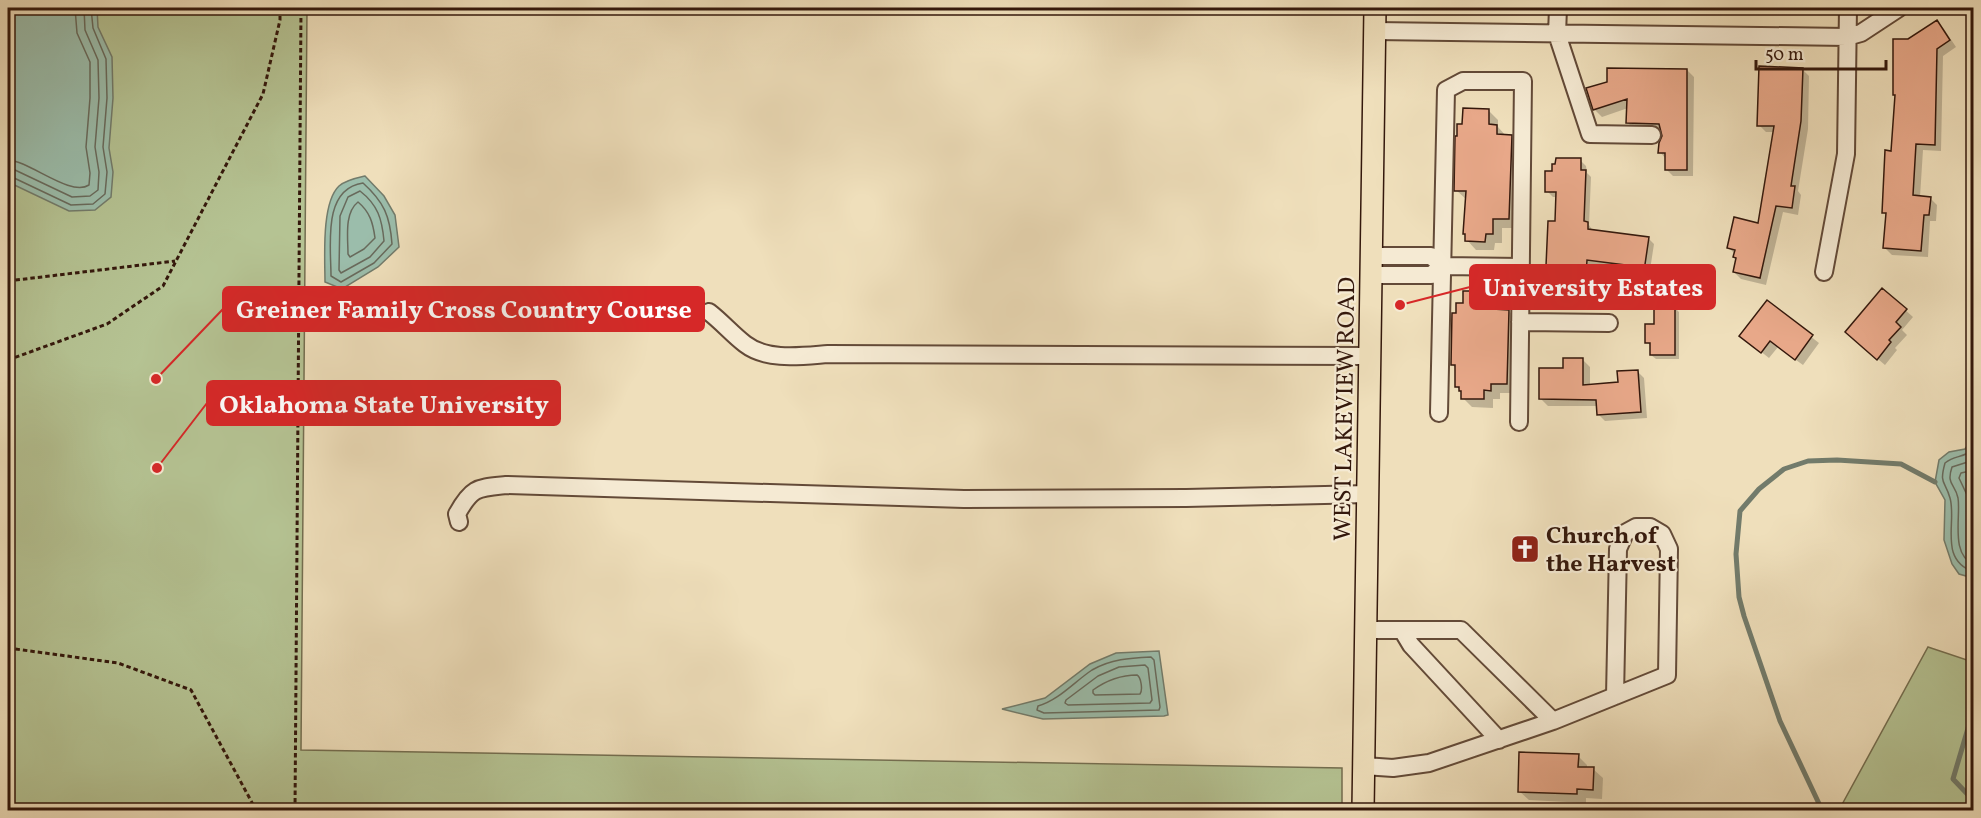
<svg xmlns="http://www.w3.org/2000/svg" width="1981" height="818" viewBox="0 0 1981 818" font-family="Vollkorn,serif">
<rect width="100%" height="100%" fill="#efdfbb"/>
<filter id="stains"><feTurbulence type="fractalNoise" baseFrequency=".00333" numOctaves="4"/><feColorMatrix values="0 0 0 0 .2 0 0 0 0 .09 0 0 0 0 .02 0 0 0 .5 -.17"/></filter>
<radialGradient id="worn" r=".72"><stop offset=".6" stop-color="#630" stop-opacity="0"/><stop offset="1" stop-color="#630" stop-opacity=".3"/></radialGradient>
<path fill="#b5c393" stroke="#746e50" stroke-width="1.5" d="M8,8H307L301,750L1342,768V810H8Z
M1928,647L1973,662V810H1839Z"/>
<path fill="#9bbdab" stroke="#727b6b" stroke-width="1.5" d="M11,8H97L98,27L112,57L113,98L109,148L113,172L111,197L95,210L69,211L8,182V10Z
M365,176L384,196L395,215L399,247L378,267L342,289L325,282C325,259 321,203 339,186C346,180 356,178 365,176Z
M1973,437V578L1959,574L1952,564L1944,540L1945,500L1935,482L1939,460L1949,452L1965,449Z
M1159,651L1168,715L1164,716L1043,719L1002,709L1045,698L1090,664L1116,653Z"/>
<path fill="#0003" d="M1937,22L1944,29L1956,47L1943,56L1941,151L1923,150L1920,197L1930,198L1937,205L1936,221H1930L1928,257L1892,255L1885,248L1887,216L1883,212L1892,152L1896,97L1894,95L1909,40Z
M1802,69L1809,76L1808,129L1798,191L1801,195L1798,215L1783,212L1766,285L1741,279L1734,272L1737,259L1735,257V254L1729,248L1760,225L1774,132H1766L1759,125Z
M1687,70L1694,77L1693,176H1673L1666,169V159L1660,152L1664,136L1662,130H1635L1628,123V108L1602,117L1595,110L1588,89Z
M1488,110L1498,120V127L1506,136H1511L1520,146L1518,228H1502V243H1495L1494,250H1476L1467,240V200L1456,190L1464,126Z
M1580,160L1586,166L1587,173L1591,177L1589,225L1593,231L1648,238L1654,244L1648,283L1631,281L1625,275V269L1592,265L1590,306H1574L1568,300V294L1552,293L1546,288L1557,223V197H1553L1547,191L1554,172Z
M1883,290L1913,317L1902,330L1907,335L1895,348L1897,350L1885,365L1854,339Z
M1485,293L1503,311H1509L1518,321L1516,393H1500V399H1493V408L1472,407L1463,398V393L1456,386V369L1452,364L1457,315L1464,304Z
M1767,302L1819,343L1803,365L1778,347L1769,358L1741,336Z
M1674,307L1679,312V359H1656L1651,355V346L1647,342L1655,326Z
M1583,360L1590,367V386L1620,383L1637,371L1644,378L1647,418L1605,421L1598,414V406H1548L1541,399L1565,370Z
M1578,756L1587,765V768L1593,769L1603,778L1602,799L1586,798V803L1529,800L1519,791Z"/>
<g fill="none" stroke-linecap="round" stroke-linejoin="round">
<path stroke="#686a5c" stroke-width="1.5" d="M8,160C30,161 70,197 89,185L90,173L86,147L90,98V62L77,33L75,8
M8,169L15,170L72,197L90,196L98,190L99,172L95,147L99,98L98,60L85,30L84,8
M8,177H12L71,205L93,204L105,194L107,172L103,147L107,98L106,59L93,28L91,8
M363,183C384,202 390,216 392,244L374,263L341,282L331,276C331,246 322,189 363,183Z
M360,191C378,205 382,219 384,241L370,257L341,273L339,270L340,216L348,197Z
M358,202C370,212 373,223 375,238L364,249L350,257L348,254C348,238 344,213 358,202Z
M1974,447C1965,459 1956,454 1945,463C1939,485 1945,480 1950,498C1957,522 1938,560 1974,572
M1974,460L1952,467C1946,485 1955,483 1958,498C1961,516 1950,556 1974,564
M1974,470L1961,473L1959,478L1967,495V536L1974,555
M1151,657L1154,660L1160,707L1159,710L1044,713L1037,710L1038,706C1059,700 1074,682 1092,670C1111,659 1130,658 1151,657Z
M1145,665L1148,668L1152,700L1150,703L1068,705L1065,703L1066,700L1098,676L1119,667Z
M1137,675C1141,677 1143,690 1140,694L1095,695L1093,693V690C1107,680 1120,675 1137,675Z"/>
<path stroke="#727b6b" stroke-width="5" d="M1974,708L1953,779L1974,801
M1822,810L1780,721L1744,616L1739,597L1736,554L1740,511L1759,489L1784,469L1808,461L1837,460L1901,464L1935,482"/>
</g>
<path fill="#e8a889" stroke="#34180c" stroke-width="1.5" d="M1937,20L1950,40L1937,49L1935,145L1916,144L1913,195L1931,197L1929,215H1924L1921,251L1883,248L1886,213H1882L1885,150L1891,151L1895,95H1893V39H1908Z
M1759,66L1803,68L1801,121L1791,186H1795L1792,208L1776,206L1760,278L1733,272L1736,258L1733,257L1735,250L1727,248L1734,217L1758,223L1774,126H1757Z
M1607,68L1687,69V170H1665V153H1658L1659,143L1662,136L1659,124L1626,123L1627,99L1593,110L1586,88L1607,82Z
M1463,108L1489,109V124L1497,125V134L1512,135L1509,219H1493V234H1486L1485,242L1465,241V234H1463L1466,191H1454L1455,136H1457V124H1462Z
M1556,158H1581V170H1586L1584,221L1588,222V229L1649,237L1643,278L1623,275L1625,265L1587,260L1584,301L1566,300L1567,289L1545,288L1548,221H1555L1556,192H1545V171H1552V164H1555Z
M1882,288L1907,309L1896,322L1901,327L1889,340L1891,342L1877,360L1845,332Z
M1463,291H1486V299H1494L1493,309L1509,310L1507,384H1491V391L1484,390V399H1461V391H1459V387H1455V365H1451L1452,313H1456V303H1463Z
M1767,300L1813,335L1795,360L1770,341L1761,353L1739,336Z
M1654,306H1675V355H1650V343H1645V324H1654Z
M1563,358H1583V385L1618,382L1617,371L1638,370L1641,412L1597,415L1596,400L1539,399V368H1563Z
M1519,752L1579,754L1578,767H1594L1593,790L1577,789V794L1518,792Z"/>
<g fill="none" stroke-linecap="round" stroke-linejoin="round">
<g stroke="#634a38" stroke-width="20">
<path id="minor" d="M1558,8L1557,34L1590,134L1652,135
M1375,31L1847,37L1861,33L1899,8
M1372,256H1431L1443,266L1521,267
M1824,272L1846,154L1848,8
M1372,275H1431L1443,266
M709,312C722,322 732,334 745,344C767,361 801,356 828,354L1370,356
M1520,322L1609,323
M1439,413L1446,90L1463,81H1523L1519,422
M459,522L457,514C472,487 477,488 506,485L964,499L1186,498L1368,494
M1366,630H1461L1553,721
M1402,630L1411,645L1499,740
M1364,766L1393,768L1429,763L1553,721L1667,675L1669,549L1662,534L1650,527H1636L1625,533L1618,549L1615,696"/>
</g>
<g stroke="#34180c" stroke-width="24">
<path id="major" d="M1363,810L1375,8"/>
</g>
<path stroke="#34180c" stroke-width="3" stroke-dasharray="4.5 3" stroke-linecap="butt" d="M8,281L175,261
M8,360L107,324L163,286L263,94L280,20V8
M8,648L118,663L191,690L256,810
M295,810L301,8"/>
<use href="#minor" stroke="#f5ead3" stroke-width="16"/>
<use href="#major" stroke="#efdfbb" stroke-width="21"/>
</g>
<defs>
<g id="church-square" transform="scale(1.5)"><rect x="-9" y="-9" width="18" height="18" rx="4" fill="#8f2418" stroke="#f5ead3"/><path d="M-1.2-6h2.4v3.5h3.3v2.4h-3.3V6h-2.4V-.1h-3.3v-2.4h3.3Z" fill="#fff"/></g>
</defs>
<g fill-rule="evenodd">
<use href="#church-square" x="1525" y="549"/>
</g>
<g text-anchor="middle" stroke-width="4.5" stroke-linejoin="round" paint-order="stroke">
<g font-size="24" fill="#34180c" stroke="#f5ead3">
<text transform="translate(1344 409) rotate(-89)" y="8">WEST LAKEVIEW ROAD</text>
</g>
<g font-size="24" font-weight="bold" fill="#34180c" stroke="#f5ead3" text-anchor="start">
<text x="1546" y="543">Church of<tspan x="1546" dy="28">the Harvest</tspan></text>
</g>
</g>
<path fill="none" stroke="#d62828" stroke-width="2" d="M1400 305L1470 287M156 379L223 309M157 468L207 403"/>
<g fill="#d62828" stroke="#f5ead3" stroke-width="2">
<circle cx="1400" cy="305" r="6"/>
<circle cx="156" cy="379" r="6"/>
<circle cx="157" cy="468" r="6"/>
</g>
<g fill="#d62828" stroke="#d62828" stroke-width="2">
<rect x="1470" y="265" width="245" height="44" rx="6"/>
<rect x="223" y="287" width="481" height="44" rx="6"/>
<rect x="207" y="381" width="353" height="44" rx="6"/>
</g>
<g font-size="26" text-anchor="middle" font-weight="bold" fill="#fff">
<text x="1593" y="296">University Estates</text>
<text x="464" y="318">Greiner Family Cross Country Course</text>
<text x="384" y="413">Oklahoma State University</text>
</g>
<rect width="1981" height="818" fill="none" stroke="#efdfbb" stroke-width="30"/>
<rect x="9" y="9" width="1963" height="800" fill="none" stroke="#34180c" stroke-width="3"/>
<rect x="15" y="15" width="1951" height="788" fill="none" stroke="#34180c" stroke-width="1.5"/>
<path d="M1756 60v9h130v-9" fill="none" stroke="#34180c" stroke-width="3"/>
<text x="1765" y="60" font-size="18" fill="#34180c" stroke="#f5ead3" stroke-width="4.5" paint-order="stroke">50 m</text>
<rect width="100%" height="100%" filter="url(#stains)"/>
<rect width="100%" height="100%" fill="url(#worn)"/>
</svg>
